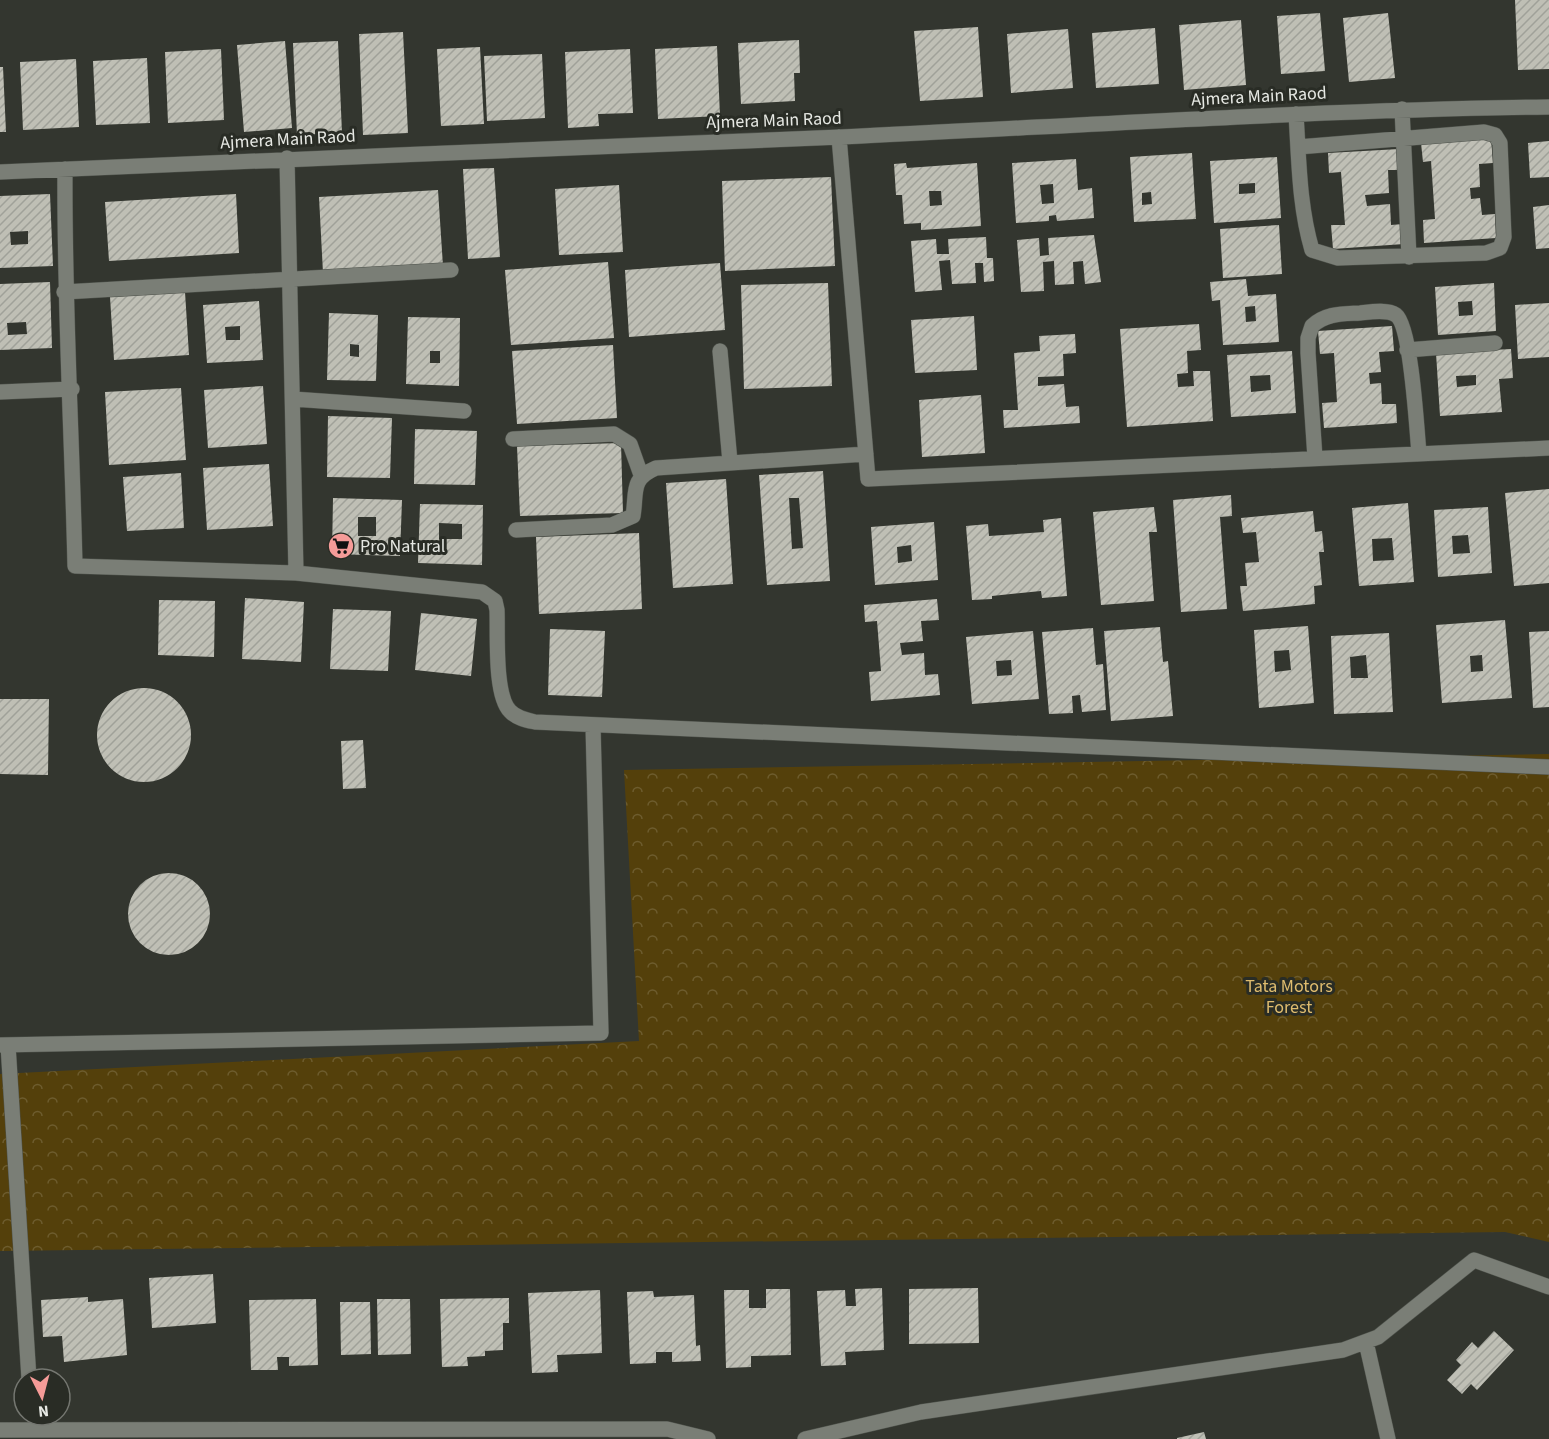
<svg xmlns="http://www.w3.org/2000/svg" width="1549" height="1439" viewBox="0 0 1549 1439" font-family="'Source Sans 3',sans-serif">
<defs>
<pattern id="forest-crowns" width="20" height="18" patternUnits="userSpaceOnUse" patternTransform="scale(1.5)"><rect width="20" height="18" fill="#54400b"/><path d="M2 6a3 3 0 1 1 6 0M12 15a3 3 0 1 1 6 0" fill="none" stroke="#6d5c2e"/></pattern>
<pattern id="building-hatch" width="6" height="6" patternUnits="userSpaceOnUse" patternTransform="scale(1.5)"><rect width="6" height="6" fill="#bfbfb5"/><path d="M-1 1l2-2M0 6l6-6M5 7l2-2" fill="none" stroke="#a0a199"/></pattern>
</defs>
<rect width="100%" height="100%" fill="#33362f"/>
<path fill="url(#forest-crowns)" d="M1549,754V1242L1505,1232L0,1251V1074L639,1041L624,770Z"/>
<path fill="url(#building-hatch)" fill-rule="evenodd" d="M1515,0H1549V69L1518,70Z
M1320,13L1325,71L1281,74L1277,16Z
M1388,13L1395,78L1349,82L1343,18Z
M1241,20L1246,85L1184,90L1179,25Z
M978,27L983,97L920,101L914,31Z
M1155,28L1159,84L1096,88L1092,33Z
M1068,29L1073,88L1011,93L1007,34Z
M403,32L408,133L363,135L359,34Z
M799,40L800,73H794L795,101L741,104L738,43Z
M285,41L292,128L244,132L237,45Z
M338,41L342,133L297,135L293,43Z
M717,46L720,116L658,119L655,49Z
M480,47L484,124L441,126L437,49Z
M221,49L224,120L168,123L165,52Z
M630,49L633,113L598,114L599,126L568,128L565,52Z
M542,54L545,118L487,121L484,56Z
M147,58L150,123L96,125L93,61Z
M76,59L79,127L23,130L20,62Z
M0,67H3L6,132H0Z
M1491,138L1493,163L1479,164L1480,187L1470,188L1471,199L1480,198L1482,215L1495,214L1496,238L1424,243L1423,220L1435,219L1431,161L1423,162L1421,143Z
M1549,141V177L1530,178L1528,143Z
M1399,149L1400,170H1388L1389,193L1365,195L1367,206L1390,204L1391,225L1403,224L1404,244L1333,249L1331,225H1345L1341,172L1329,173L1328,153Z
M1192,153L1196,219L1134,222L1130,157ZM1151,192L1152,204L1142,205V193Z
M1277,157L1281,218L1214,223L1210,161ZM1255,183V193L1239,194V184Z
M1076,159L1078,190L1092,188L1094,218L1057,221L1056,215L1049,216V221L1016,223L1012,163ZM1053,184L1054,203L1042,204L1040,185Z
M906,163L907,168L977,163L981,226L921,230V223L904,224L902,195H896L894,164ZM929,191H941L942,205L930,206Z
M494,168L500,257L468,259L463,169Z
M831,177L835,266L725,271L722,181Z
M619,185L623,252L559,255L555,189Z
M438,190L443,266L323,273L319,197Z
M50,194L53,266L0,268V196ZM28,231V244L11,245L10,232Z
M236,194L239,253L109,261L105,202Z
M1549,205V248L1536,249L1533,207Z
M1279,225L1282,274L1223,278L1220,229Z
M1094,235L1101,282L1085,284L1083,261L1073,262L1074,284L1055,285L1054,261L1043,262L1044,291L1021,292L1017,240L1039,238L1040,256L1049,255L1048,238Z
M986,237L987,258H993L994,281L984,282L983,263H975L976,283L952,284L950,260L939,261L942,290L915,292L911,241L936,239L937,254H949L948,239Z
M608,262L614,338L511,345L505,270Z
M720,263L725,330L629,337L625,270Z
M1246,279L1248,296L1276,294L1279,342L1223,345L1220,300L1212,301L1210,282ZM1255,306L1256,321L1246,322L1245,307Z
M50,282L52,348L0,350V284ZM26,322L27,334L8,335L7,323Z
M828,283L832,386L744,389L741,285Z
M1494,283L1496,331L1438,335L1435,287ZM1472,301L1473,315L1459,316L1458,302Z
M185,292L189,355L114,360L110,297Z
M259,301L263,360L207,363L203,305ZM240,326V340H226L225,327Z
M1549,303V357L1518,359L1515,305Z
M329,313L378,315L376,381L327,380ZM350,344L359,345V357L350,356Z
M974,316L977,370L915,373L911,320Z
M408,317L460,318L459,386L406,384ZM430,351H440V363H430Z
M1199,324L1201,350L1187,351L1188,373L1177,374L1178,387L1194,386L1193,371H1210L1213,421L1127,427L1120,329Z
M1392,326L1394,351L1379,352L1381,372L1369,373L1370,384L1381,383L1382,404H1396L1397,423L1324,428L1322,403L1337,402L1334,353L1320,354L1318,331Z
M1075,334L1076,353L1063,354L1064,376L1038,377V386L1064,384L1066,407L1079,406L1080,423L1004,428L1003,410H1018L1014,353L1040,351L1039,336Z
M613,345L617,418L517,424L512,351Z
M1511,349L1513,378L1499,379L1502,412L1440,416L1436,353ZM1476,375V385L1457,387L1456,376Z
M1292,351L1296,413L1231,417L1227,355ZM1270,375L1271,390L1251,392L1250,376Z
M263,386L267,444L208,448L204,390Z
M181,388L186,460L109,465L105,392Z
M981,395L985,453L922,457L919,400Z
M328,416L392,418L390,478L327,477Z
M415,429L477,431L475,485L414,484Z
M621,443L623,513L520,516L517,446Z
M269,464L273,526L207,530L203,468Z
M823,471L830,581L767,585L759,475ZM789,498H799L803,548L792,549Z
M181,473L184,528L127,531L123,477Z
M726,479L733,584L673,588L666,483Z
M1549,489V583L1514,586L1505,493Z
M1231,495L1232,516L1220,517L1227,609L1181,612L1173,500Z
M333,498L402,500L400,556L332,554ZM358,517H376V536H358Z
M1408,503L1414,582L1359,586L1352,508ZM1392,538L1394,560L1373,561L1372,539Z
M420,504L483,505L482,565L418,563ZM439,523L462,524V539H439Z
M1154,507L1157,532H1149L1154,601L1101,605L1093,512Z
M1488,507L1492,573L1438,577L1434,510ZM1468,535L1470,553L1453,554L1452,536Z
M1313,511L1315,532L1322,531L1324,552H1319L1322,585L1314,586L1315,604L1243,611L1240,586H1247L1245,563L1259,562L1256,532L1243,533L1241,518Z
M1061,518L1067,596L1042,598L1041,591L992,596V599L972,600L966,526L988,524L989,536L1044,532L1043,520Z
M934,522L938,580L875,585L871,527ZM911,545L912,561L898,563L897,547Z
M639,533L642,609L539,614L536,537Z
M245,598L304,602L301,662L242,659Z
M937,599L939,620L921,621L923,641L900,643L902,655L924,653L925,675L938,674L940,695L871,701L869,672L881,671L877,621L865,622L864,605Z
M159,600L215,601L214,657L158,655Z
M333,609L391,611L388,671L330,669Z
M421,613L477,619L471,676L415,670Z
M1505,620L1512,698L1442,703L1436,625ZM1482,655L1483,671L1471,672L1470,656Z
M1308,626L1314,703L1259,708L1254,630ZM1289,650L1291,670L1275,672L1274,651Z
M1160,627L1163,662L1168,661L1173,716L1111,721L1104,631Z
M1093,628L1096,665L1103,664L1106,710L1082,712L1080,695L1072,696L1073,713L1049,714L1042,632Z
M550,629L605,631L602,697L548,695Z
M1033,631L1039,699L972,704L966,637ZM1011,660L1012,675L997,676L996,661Z
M1549,631V707L1533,708L1529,632Z
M1389,633L1393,712L1334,714L1331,636ZM1366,655L1368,678H1351L1350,657Z
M97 735a47 47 0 1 1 94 0a47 47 0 1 1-94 0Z
M0,699H49L48,775L0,774Z
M363,740L366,788L343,789L341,741Z
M128 914a41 41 0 1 1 82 0a41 41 0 1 1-82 0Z
M213,1274L216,1323L152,1328L149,1278Z
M882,1288L884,1350L845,1352L846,1365L821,1366L817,1291L845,1290L846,1306H856L855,1289Z
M978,1288L979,1343L909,1344V1289Z
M766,1289H790L791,1355L751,1356V1367L726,1368L724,1290H749V1308H766Z
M600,1290L602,1353L557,1355L558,1372L532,1373L528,1293Z
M653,1291L654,1297L694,1295L696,1346L700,1345L701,1361L672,1362V1352H656V1363L630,1364L627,1292Z
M88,1297V1302L123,1299L127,1355L64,1362L62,1336L43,1337L41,1300Z
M509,1298V1323H503V1350L485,1351V1356L467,1357L468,1366L442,1367L440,1299Z
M316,1299L318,1365L289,1366V1357H277L278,1370H251L249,1300Z
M377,1299H410L411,1354L378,1355Z
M340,1302H370L371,1354L341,1355Z
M1494,1331L1514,1350L1477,1390L1471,1384L1462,1394L1447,1380L1461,1365L1456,1360L1472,1342L1478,1348Z
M1204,1432L1206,1439H1177V1438Z"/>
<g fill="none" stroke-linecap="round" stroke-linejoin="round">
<g stroke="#4f534c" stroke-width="16">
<path id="minor" d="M1402,109L1409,257
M1296,114C1299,160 1299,206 1312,250L1338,258L1486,253L1500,248L1504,237L1500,143L1495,135L1484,132L1298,147
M839,137L868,479L1549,448
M287,158L296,573
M65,169C64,302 72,434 75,566L296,573L482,592L495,601L497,610C498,633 494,695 510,711C516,718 526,720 535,722L1549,767
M0,172C280,158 561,150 841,137C1077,126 1313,110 1549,107
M64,292L451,270
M1407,350L1495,343
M720,351L730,462
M0,392L72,389
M293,399L464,411
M513,439L614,434L630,444L641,475
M1315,458L1308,353V338L1312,326C1326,313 1342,314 1360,313C1370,312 1387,309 1396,315C1411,326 1417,431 1419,454
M516,530L612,525L633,516C637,492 630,479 656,468L866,454
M0,1045L601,1033L593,726
M8,1045L29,1379
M1366,1342L1388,1439
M0,1430L667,1429L708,1439
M805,1439L921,1412L1343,1350L1378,1337L1474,1260L1549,1287"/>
</g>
<use href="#minor" stroke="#7a7e76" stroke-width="15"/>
</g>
<defs>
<g id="supermarket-disc" transform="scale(1.35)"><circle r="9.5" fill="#f59b98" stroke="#292c25"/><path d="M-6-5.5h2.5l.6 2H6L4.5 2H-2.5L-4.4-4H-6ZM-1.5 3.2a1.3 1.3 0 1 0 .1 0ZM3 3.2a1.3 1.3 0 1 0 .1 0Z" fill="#111"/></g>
</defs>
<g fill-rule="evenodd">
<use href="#supermarket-disc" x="341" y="546"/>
</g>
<g text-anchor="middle" stroke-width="6" stroke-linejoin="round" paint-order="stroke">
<g font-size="18" fill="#e6e8e3" stroke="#292c25">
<text transform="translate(1259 96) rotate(-3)" y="6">Ajmera Main Raod</text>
<text transform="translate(774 120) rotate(-2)" y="6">Ajmera Main Raod</text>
<text transform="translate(288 139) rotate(-3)" y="6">Ajmera Main Raod</text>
</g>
<g font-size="18" fill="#e6e8e3" stroke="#292c25" text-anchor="start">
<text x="360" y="552">Pro Natural</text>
</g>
<g font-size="18" fill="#dfbc6e" stroke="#292c25">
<text x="1289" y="992">Tata Motors<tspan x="1289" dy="21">Forest</tspan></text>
</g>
</g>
<g transform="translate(42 1397) rotate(174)"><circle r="28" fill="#292c25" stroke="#757771" stroke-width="1.5"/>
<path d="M0-4.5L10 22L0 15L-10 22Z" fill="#f59b98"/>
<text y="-9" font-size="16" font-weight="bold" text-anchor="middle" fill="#e6e8e3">N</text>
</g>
</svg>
